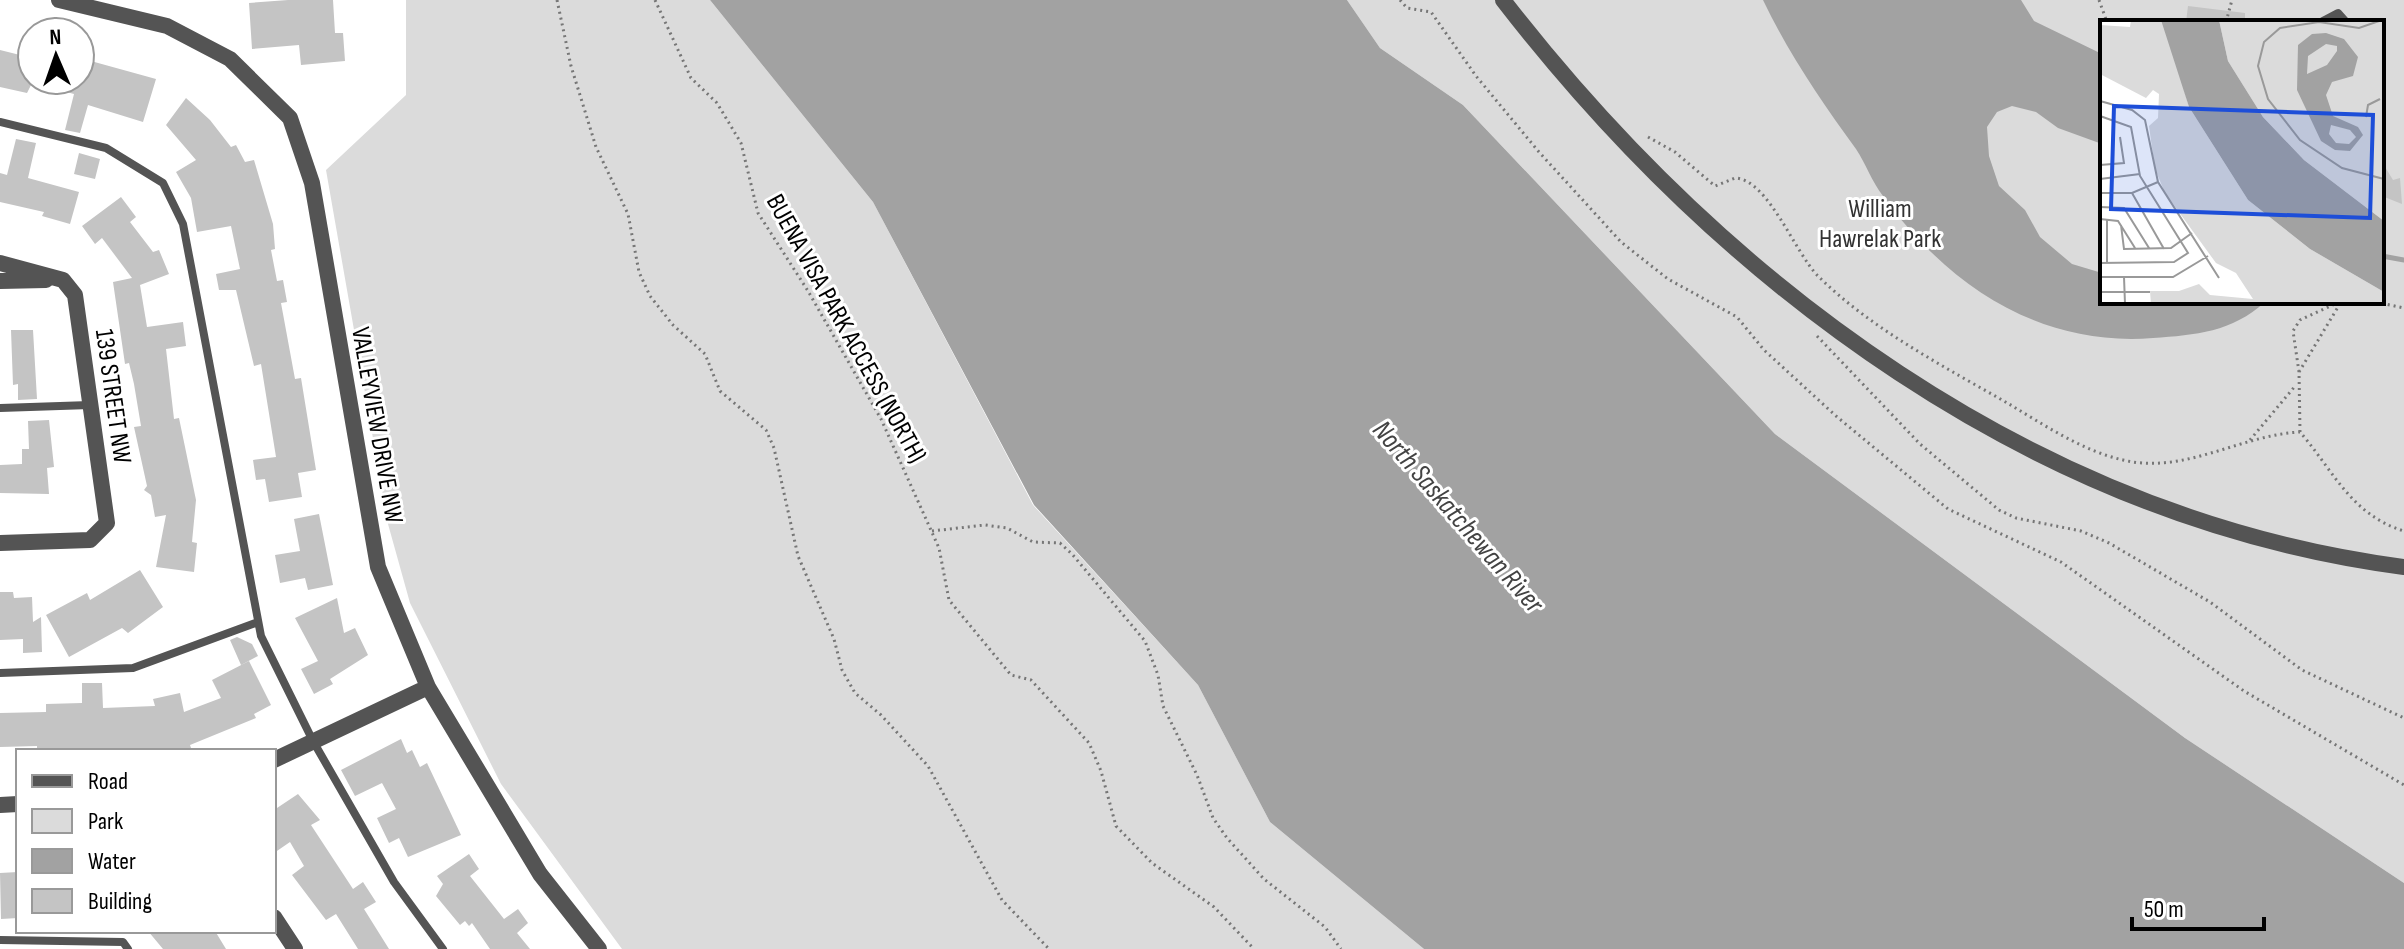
<svg xmlns="http://www.w3.org/2000/svg" width="2404" height="949" viewBox="0 0 2404 949" font-family="'Sofia Sans Condensed',sans-serif">
<rect width="100%" height="100%" fill="#fff"/>
<path fill="#dbdbdb" fill-rule="evenodd" d="M406,0H710L873,202L1033,505L1198,685L1270,822L1424,949H622L501,784L410,603L388,524L326,170L406,95Z
M1347,0H2404V883L2185,738L1775,434L1463,105L1380,48ZM2102,22H2382V302H2102Z"/>
<path fill="#a2a2a2" d="M710,0H1347L1380,48L1463,105L1775,434L2185,738L2404,883V949H1424L1270,822L1198,685L1034,505L873,202Z
M1763,0H2021L2034,21L2102,54V144L2058,128L2036,112L2012,106L1997,112L1987,127L1989,156L1999,186L2025,210L2040,237L2072,264L2102,273V302H2265C2232,332 2196,335 2153,338C2040,347 1948,286 1883,196C1872,182 1866,164 1856,149C1821,101 1789,54 1763,0Z"/>
<g fill="none" stroke-linecap="round" stroke-linejoin="round">
<path stroke="#a2a2a2" stroke-width="5" d="M2382,256L2404,260"/>
</g>
<path fill="#c4c4c4" d="M288,0H333L335,33H343L345,61L301,65L299,45L252,49L249,3Z
M2188,6L2245,13V22H2186Z
M0,50L32,58V83L27,93L0,87Z
M80,58L156,79L143,122L88,105L80,133L65,130L74,94L40,85L41,80H80Z
M186,98L210,120L231,147L236,145L245,162L254,160L273,224L275,249L271,250L277,281L283,280L287,302L281,303L295,379L301,378L316,470L298,473L302,497L269,502L265,479L256,480L253,460L276,457L261,364L254,366L236,290H219L216,274L240,269L231,226L197,232L191,198L176,172L196,160L166,125Z
M16,139L36,143L28,178L79,192L70,224L42,216L44,212L0,202V173L7,175Z
M79,153L100,159L95,179L74,174Z
M2382,162L2393,180L2400,178L2402,204L2382,196Z
M121,197L136,217L130,222L153,252L159,250L169,274L140,285L147,327L183,322L186,346L166,349L174,419L179,418L196,500L192,542L197,543L194,572L156,567L166,515L155,517L151,495L144,490L147,486L134,427L141,426L134,384L129,363L125,364L113,282L132,278L102,238L95,244L82,226Z
M11,330H33L37,399L18,400V384L13,385Z
M49,420L54,467L47,468L49,494L0,493V465L22,464V449H29L28,421Z
M319,514L333,585L308,590L305,578L280,583L275,555L300,551L294,519Z
M140,570L163,607L128,633L122,628L69,657L46,615L87,593L90,600Z
M0,592H13L14,598L32,597L33,622L41,617L42,652L23,653V639L0,640Z
M337,598L344,633L355,628L368,655L330,679L333,684L314,694L301,669L318,661L295,618Z
M237,637L252,644L258,656L241,665L230,640Z
M249,661L271,705L254,714L256,718L190,745L191,748L37,751V746L0,747V713L46,712V704L82,703V683H102L103,708L155,706L153,699L180,693L184,712L221,698L212,680Z
M401,739L407,753L412,750L420,767L427,763L461,835L408,857L399,838L389,843L377,818L396,809L382,783L355,796L341,770Z
M298,794L320,820L311,825L353,889L363,882L376,902L364,909L389,949H358L336,914L326,920L292,875L304,866L290,842L274,853V810Z
M469,854L479,869L470,876L504,919L518,909L528,923L517,933L530,949H490L472,923L469,926L465,921L460,925L436,896L443,884L437,876Z
M18,872V918L1,919L0,873Z
M148,931H215L226,949H163Z"/>
<g fill="none" stroke-linecap="round" stroke-linejoin="round">
<path stroke="#767676" stroke-width="3" stroke-dasharray="2 4" stroke-linecap="butt" d="M557,0L571,66L596,147L628,214L639,272L650,296L673,325L705,354L720,391L766,430L774,448L798,556L834,639L842,670L855,693L881,715L928,766L1002,900L1049,949
M655,0L691,78L717,103L741,143L758,213L808,291L881,419L939,548L949,600L1011,675L1031,680L1089,743L1101,771L1116,826L1152,863L1214,907L1254,949
M1400,0L1407,8L1431,12L1476,76L1539,152L1621,242L1668,279L1737,317L1764,350L1836,416L1948,509L2061,562L2244,691L2404,785
M2099,0L2107,22
M2226,22L2232,0
M1648,137L1675,152L1715,186L1735,178C1768,179 1795,253 1818,276C1871,329 1945,367 2009,404C2044,425 2083,451 2123,460C2184,475 2240,435 2300,432C2333,470 2351,515 2404,531
M2376,302L2404,308
M1817,336L1920,444L1999,510L2016,518L2081,531L2109,543L2210,602L2302,670L2404,718
M2299,372L2341,302
M2300,432L2299,372L2293,331L2300,320L2339,302
M2250,440L2296,385
M932,531L985,525L1007,528L1033,542L1060,543L1072,554L1145,641L1158,675L1163,706L1197,775L1213,818L1227,838L1264,879L1325,927L1341,949"/>
<path stroke="#545454" stroke-width="8" d="M2321,22L2338,13L2346,22
M0,122L106,148L163,183L183,224L261,636L313,741L394,882L443,949
M0,408L90,405
M0,673L133,668L258,622
M0,940L123,942L128,949"/>
<path stroke="#545454" stroke-width="16" d="M59,0L167,26L230,59L290,118L312,183L378,567L428,687L540,874L599,949
M1503,0C1725,287 2037,519 2404,567
M0,263L63,280
M0,281L46,280
M0,543L90,540L107,523L75,295L63,280
M274,760L428,687
M0,805L18,804
M274,917L295,949"/>
</g>
<g text-anchor="middle" stroke-width="6" stroke-linejoin="round" paint-order="stroke">
<g font-size="26" fill="#323232" stroke="#fff">
<text x="1880" y="217">William<tspan x="1880" dy="30">Hawrelak Park</tspan></text>
</g>
<g font-size="26" fill="#000" stroke="#fff">
<text transform="translate(847 328) rotate(61)" y="9">BUENA VISA PARK ACCESS (NORTH)</text>
<text transform="translate(114 396) rotate(82)" y="9">139 STREET NW</text>
<text transform="translate(378 425) rotate(80)" y="9">VALLEYVIEW DRIVE NW</text>
</g>
<g font-size="28" font-style="italic" fill="#434343" stroke="#fff">
<text transform="translate(1459 516) rotate(49)" y="10">North Saskatchewan River</text>
</g>
</g>
<g transform="translate(2100 20)">
<rect width="284" height="284" fill="#fff"/>
<path d="M31,0H64L89,87L148,180L210,229L284,272V284H51L50,271H79L99,264L110,275L153,279L136,253L116,243L65,173L55,149L49,106L58,98L59,74L53,70L46,78L0,54V5L30,7ZM119,0H284V201L204,140L163,97L128,41Z" fill="#dbdbdb"/>
<path d="M61,0H119L128,41L163,97L204,140L284,201V272L210,229L148,180L89,87ZM226,13L244,19L258,37L253,56L232,62L226,75L233,96L258,107L263,115L250,131L235,130L221,121L197,70L198,25L212,14ZM226,24L237,26V31L227,45L207,54L208,36ZM231,105L250,110L256,117L249,124L236,123L229,114Z" fill="#a2a2a2" fill-rule="evenodd"/>
<path fill="none" stroke="#999" stroke-width="2" d="M282,0L259,8L219,2L180,8L164,22L158,46L168,79L200,120L242,148L284,159M0,81L32,90L45,100L58,162L119,258M0,96L31,107L40,156L88,233L74,242L0,243M266,97L268,85L280,79M0,145L24,143L20,117M0,159L40,154M0,173H32L58,162M32,173L64,229M0,187L24,188L49,228M0,199L18,201L35,228M7,199V243M21,205L24,229L71,228L92,213M0,257H73L108,236M24,257L25,284M0,272H50"/>
<path fill="#1d4ed8" fill-opacity="0.15" stroke="#1d4ed8" stroke-width="4" d="M14,86L273,95L270,198L11,189Z"/>
<rect width="284" height="284" fill="none" stroke="#000" stroke-width="4"/>
</g>
<rect x="16" y="749" width="260" height="184" fill="#ffffff" stroke="#999999" stroke-width="2"/>
<rect x="32" y="775" width="40" height="12" fill="#545454" stroke="#999999" stroke-width="2"/>
<text x="88" y="789" font-size="24" fill="#000000">Road</text>
<rect x="32" y="809" width="40" height="24" fill="#dbdbdb" stroke="#999999" stroke-width="2"/>
<text x="88" y="829" font-size="24" fill="#000000">Park</text>
<rect x="32" y="849" width="40" height="24" fill="#a2a2a2" stroke="#999999" stroke-width="2"/>
<text x="88" y="869" font-size="24" fill="#000000">Water</text>
<rect x="32" y="889" width="40" height="24" fill="#c4c4c4" stroke="#999999" stroke-width="2"/>
<text x="88" y="909" font-size="24" fill="#000000">Building</text>
<g transform="translate(56 56) rotate(358)"><circle r="38" fill="#ffffff" stroke="#999999" stroke-width="2"/>
<path d="M0-6L14 30L0 20L-14 30Z" fill="#000000"/>
<text y="-12" font-size="22" font-weight="bold" text-anchor="middle" fill="#000000">N</text>
</g>
<path d="M2132 917v12h132v-12" fill="none" stroke="#000000" stroke-width="4"/>
<text x="2144" y="917" font-size="24" fill="#000000" stroke="#ffffff" stroke-width="6" paint-order="stroke">50 m</text>
</svg>
